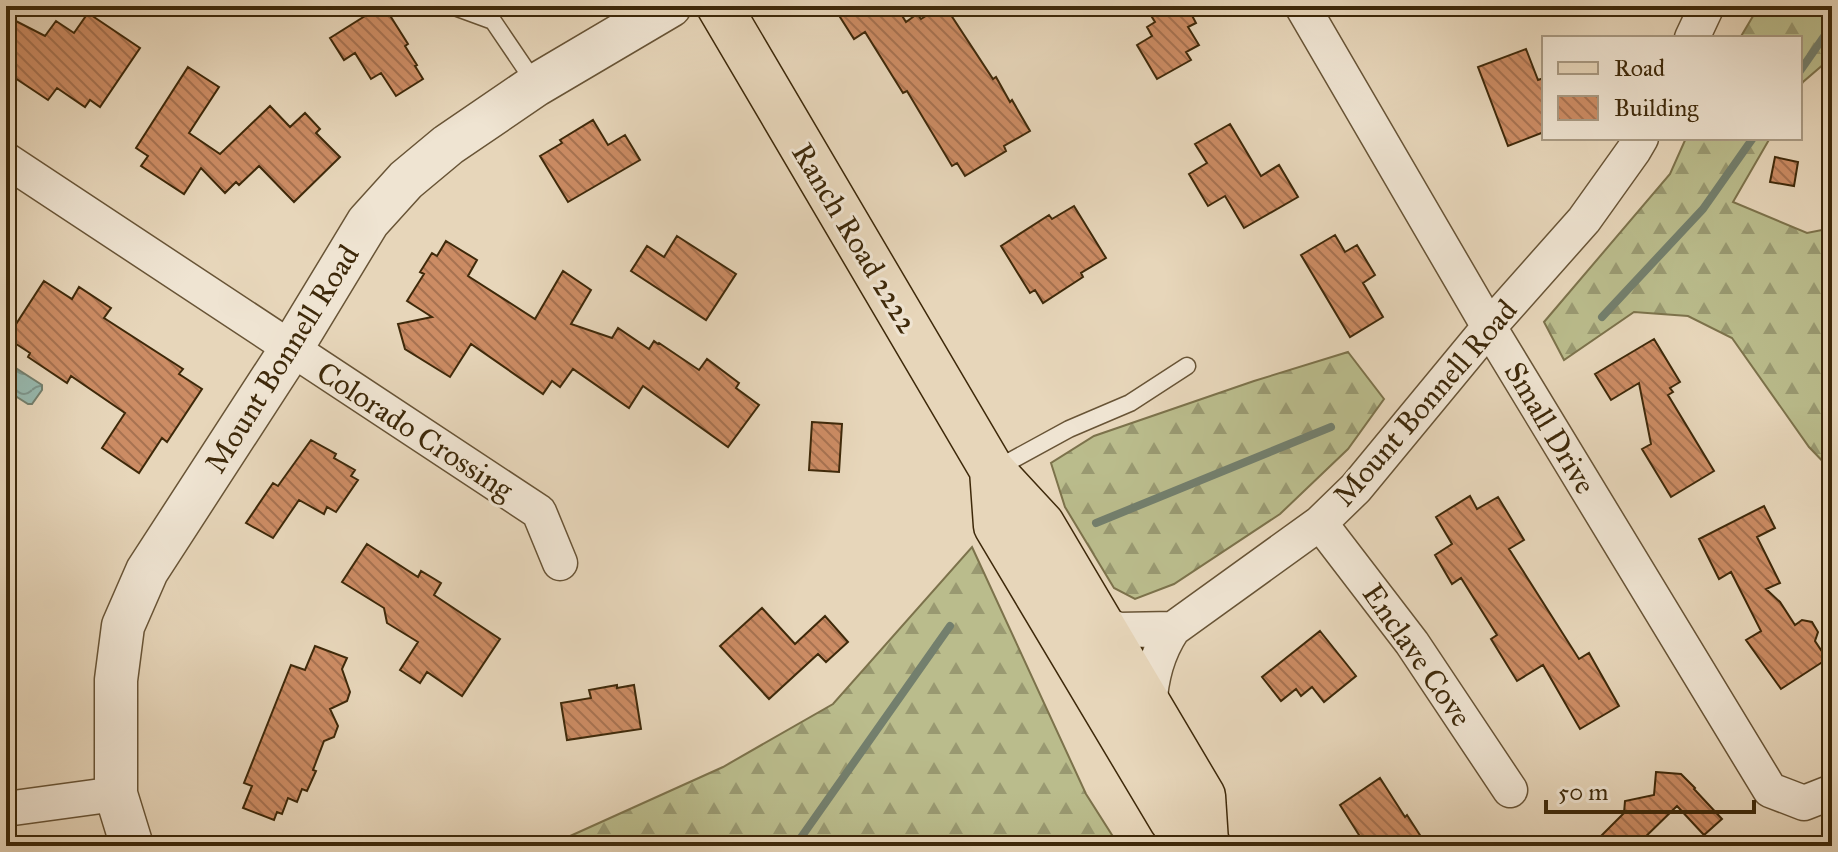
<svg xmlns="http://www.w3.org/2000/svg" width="1838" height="852" viewBox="0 0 1838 852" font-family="'IM FELL Great Primer',serif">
<defs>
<pattern id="forest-firs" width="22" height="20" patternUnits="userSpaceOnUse" patternTransform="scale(2)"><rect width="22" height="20" fill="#babc8c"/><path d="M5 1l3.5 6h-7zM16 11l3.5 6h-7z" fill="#999971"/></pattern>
<pattern id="water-waves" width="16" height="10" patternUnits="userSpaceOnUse" patternTransform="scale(2)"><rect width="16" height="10" fill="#97b9af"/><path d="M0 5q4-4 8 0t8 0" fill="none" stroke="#7d968d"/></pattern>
<pattern id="building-back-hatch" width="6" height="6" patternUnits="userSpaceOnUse" patternTransform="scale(2)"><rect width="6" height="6" fill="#cc8c64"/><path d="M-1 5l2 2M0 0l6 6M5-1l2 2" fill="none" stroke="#a77251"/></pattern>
</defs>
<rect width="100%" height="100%" fill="#e7d6ba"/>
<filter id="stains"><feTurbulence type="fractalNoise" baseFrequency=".0025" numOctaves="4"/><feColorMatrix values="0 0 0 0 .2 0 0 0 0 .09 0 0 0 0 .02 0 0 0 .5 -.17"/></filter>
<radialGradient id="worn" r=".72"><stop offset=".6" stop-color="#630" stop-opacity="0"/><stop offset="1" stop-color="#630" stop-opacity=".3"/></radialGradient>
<path fill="url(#forest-firs)" stroke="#7c724b" stroke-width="2" d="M1759,6H1832V57L1803,82L1800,87V38H1740Z
M1686,138H1770L1733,202L1807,233L1832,228V471L1809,447L1732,338L1688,316L1634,312L1564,360L1544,322L1670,174Z
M1348,352L1384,399L1348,449L1280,514L1174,584L1135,599L1114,588L1065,507L1051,463L1094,436L1254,381Z
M972,547L1086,794L1119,846H548L723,767L833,704Z"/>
<path fill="url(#water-waves)" stroke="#737f6d" stroke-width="2" d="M6,365H11L42,385V390L32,404H28L6,390Z"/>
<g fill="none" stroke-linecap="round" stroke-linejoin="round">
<path stroke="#737f6d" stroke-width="8" d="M1800,71L1832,25
M1602,317L1703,209L1753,138
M1096,523L1331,427
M795,846L950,626"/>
</g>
<path fill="url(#building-back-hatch)" stroke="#3e290a" stroke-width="2" d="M381,6H384L408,44L405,46L417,65L415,66L423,79L396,96L381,73L371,79L355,53L344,60L330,38Z
M833,6H896L906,22L917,14L921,19L942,6H945L993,79L996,77L1010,102L1012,100L1030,131L1004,146L1006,151L965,176L957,163L952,166L907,91L903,93L865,32L854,39Z
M1145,6H1187L1196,23L1188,27L1199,45L1186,52L1191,60L1157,79L1137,45L1152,36L1147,27L1155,22Z
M88,13L140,48L100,107L90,100L85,107L57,88L48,100L6,72V16L45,36L56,21L74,33Z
M1526,49L1538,80L1544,78V132L1508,146L1478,67Z
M188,67L219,87L189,133L220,154L270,106L290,127L305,113L320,129L316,133L340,157L294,202L259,166L239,185L236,182L225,193L201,168L184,194L141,166L148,156L136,148Z
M593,120L608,145L625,135L640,160L568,202L540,156L562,143L560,140Z
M1230,124L1261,176L1279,165L1298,197L1244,228L1225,196L1208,206L1189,174L1207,163L1195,144Z
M1775,157L1798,162L1794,186L1770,182Z
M1074,206L1106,258L1081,273L1083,277L1043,303L1035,290L1030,293L1001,246L1049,215L1052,219Z
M1335,235L1345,252L1357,245L1375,275L1363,283L1383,317L1350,337L1301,255Z
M677,236L736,274L706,320L631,271L647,246L664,257Z
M446,241L477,260L468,276L535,319L563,271L591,290L571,324L612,338L618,328L649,349L654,341L658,344L659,343L699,370L707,359L739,383L736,388L759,405L728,447L643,386L629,408L573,369L560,387L552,381L543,394L471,344L450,377L405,349L398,324L432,317L407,301L424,274L420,272L432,253L437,256Z
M44,281L72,299L79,287L111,308L104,318L183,369L179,374L202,389L167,442L162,438L139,473L102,448L125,413L71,376L67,383L28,357L30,353L7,338Z
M1654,339L1680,382L1670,388L1673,392L1668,395L1714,471L1671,497L1642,449L1651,444L1639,383L1611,400L1595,374Z
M812,422L842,424L839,472L809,470Z
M311,440L336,454L334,458L355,470L351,476L358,480L336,512L327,507L324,514L299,500L273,538L246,523L273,483L278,486Z
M1470,496L1477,509L1498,497L1524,540L1509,549L1579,659L1589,653L1619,706L1580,729L1543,665L1517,681L1491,639L1497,635L1461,578L1452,584L1435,555L1452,544L1436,517Z
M1764,506L1775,528L1757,537L1780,583L1766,589L1780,602L1795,625L1802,620L1812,622L1818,632L1815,641L1827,659L1781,689L1746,640L1761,631L1731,572L1719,579L1699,539Z
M367,544L418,577L421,571L441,583L434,595L500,639L462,696L427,672L420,683L400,670L418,642L387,623L384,608L342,582Z
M762,608L795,644L825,616L848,642L826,662L818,654L769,699L720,646Z
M1320,631L1356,676L1324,702L1312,687L1301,696L1296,689L1281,701L1262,677Z
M315,646L347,658L342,669L350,692L347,701L330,709L338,726L334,737L324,741L313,770L316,771L307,791L302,789L297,802L288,798L282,814L277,812L274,820L243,808L252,786L244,783L291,665L305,670Z
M617,685V688L634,685L641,729L567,740L561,703L591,698L589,690Z
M1656,772L1681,774L1695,788L1694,789L1722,819L1704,835L1677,806L1636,846H1591L1624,813L1625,801L1654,795Z
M1380,778L1405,817L1407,815L1427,846H1366L1340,805Z"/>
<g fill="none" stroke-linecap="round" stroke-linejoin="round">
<g stroke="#685436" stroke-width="19">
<path id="service" d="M452,6L493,21L535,83
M994,470L1069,429L1130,403L1187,366"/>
</g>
<g stroke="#685436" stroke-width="37">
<path id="minor" d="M1302,6L1489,327L1770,790L1804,803L1832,792
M1692,38L1707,6
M6,160L539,512L560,563
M1320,523L1412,643L1510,790
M1098,622L1119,630L1173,629
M1149,707C1151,678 1157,653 1173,629L1320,523L1356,488L1489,327L1584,220L1634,150L1641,138
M6,809L116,794"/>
</g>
<g stroke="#685436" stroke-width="45">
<path id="tertiary" d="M132,846L116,794V680L123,626L147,571L291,349L368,222L406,180L448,145L536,85L670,6"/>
</g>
<g stroke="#3e290a" stroke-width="47">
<path id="primary" d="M719,6L992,470L1042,524L1203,796L1206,842
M992,470L996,526L1172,821L1206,842L1209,846"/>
</g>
<use href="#service" stroke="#efe4d2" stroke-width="16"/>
<use href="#minor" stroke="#efe4d2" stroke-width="34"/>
<use href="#tertiary" stroke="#efe4d2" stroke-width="42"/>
<use href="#primary" stroke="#e7d6ba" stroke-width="44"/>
</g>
<g text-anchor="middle" stroke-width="6" stroke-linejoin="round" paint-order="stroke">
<g font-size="30" fill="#3e290a" stroke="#efe4d2">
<text transform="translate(855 238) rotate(59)" y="10">Ranch Road 2222</text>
<text transform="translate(282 359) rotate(-58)" y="10">Mount Bonnell Road</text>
<text transform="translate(1425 403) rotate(-49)" y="10">Mount Bonnell Road</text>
<text transform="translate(1550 428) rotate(59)" y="10">Small Drive</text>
<text transform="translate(415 431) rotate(33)" y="10">Colorado Crossing</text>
<text transform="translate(1417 655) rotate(55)" y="10">Enclave Cove</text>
</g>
</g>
<rect width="1838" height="852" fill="none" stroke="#e7d6ba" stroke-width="32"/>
<rect x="8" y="8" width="1822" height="836" fill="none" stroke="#3e290a" stroke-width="4"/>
<rect x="16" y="16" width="1806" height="820" fill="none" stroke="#3e290a" stroke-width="2"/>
<rect x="1542" y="36" width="260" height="104" fill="#efe4d2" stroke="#a89982" stroke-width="2"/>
<rect x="1558" y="62" width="40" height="12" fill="#e7d6ba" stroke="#a89982" stroke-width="2"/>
<text x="1614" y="76" font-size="24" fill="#3e290a">Road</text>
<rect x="1558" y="96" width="40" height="24" fill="url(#building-back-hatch)" stroke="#a89982" stroke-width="2"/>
<text x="1614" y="116" font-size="24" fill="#3e290a">Building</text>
<path d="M1546 800v12h208v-12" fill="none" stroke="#3e290a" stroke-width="4"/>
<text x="1558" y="800" font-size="24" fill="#3e290a" stroke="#efe4d2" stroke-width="6" paint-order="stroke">50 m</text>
<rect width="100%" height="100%" filter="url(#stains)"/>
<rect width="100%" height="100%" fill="url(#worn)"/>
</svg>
